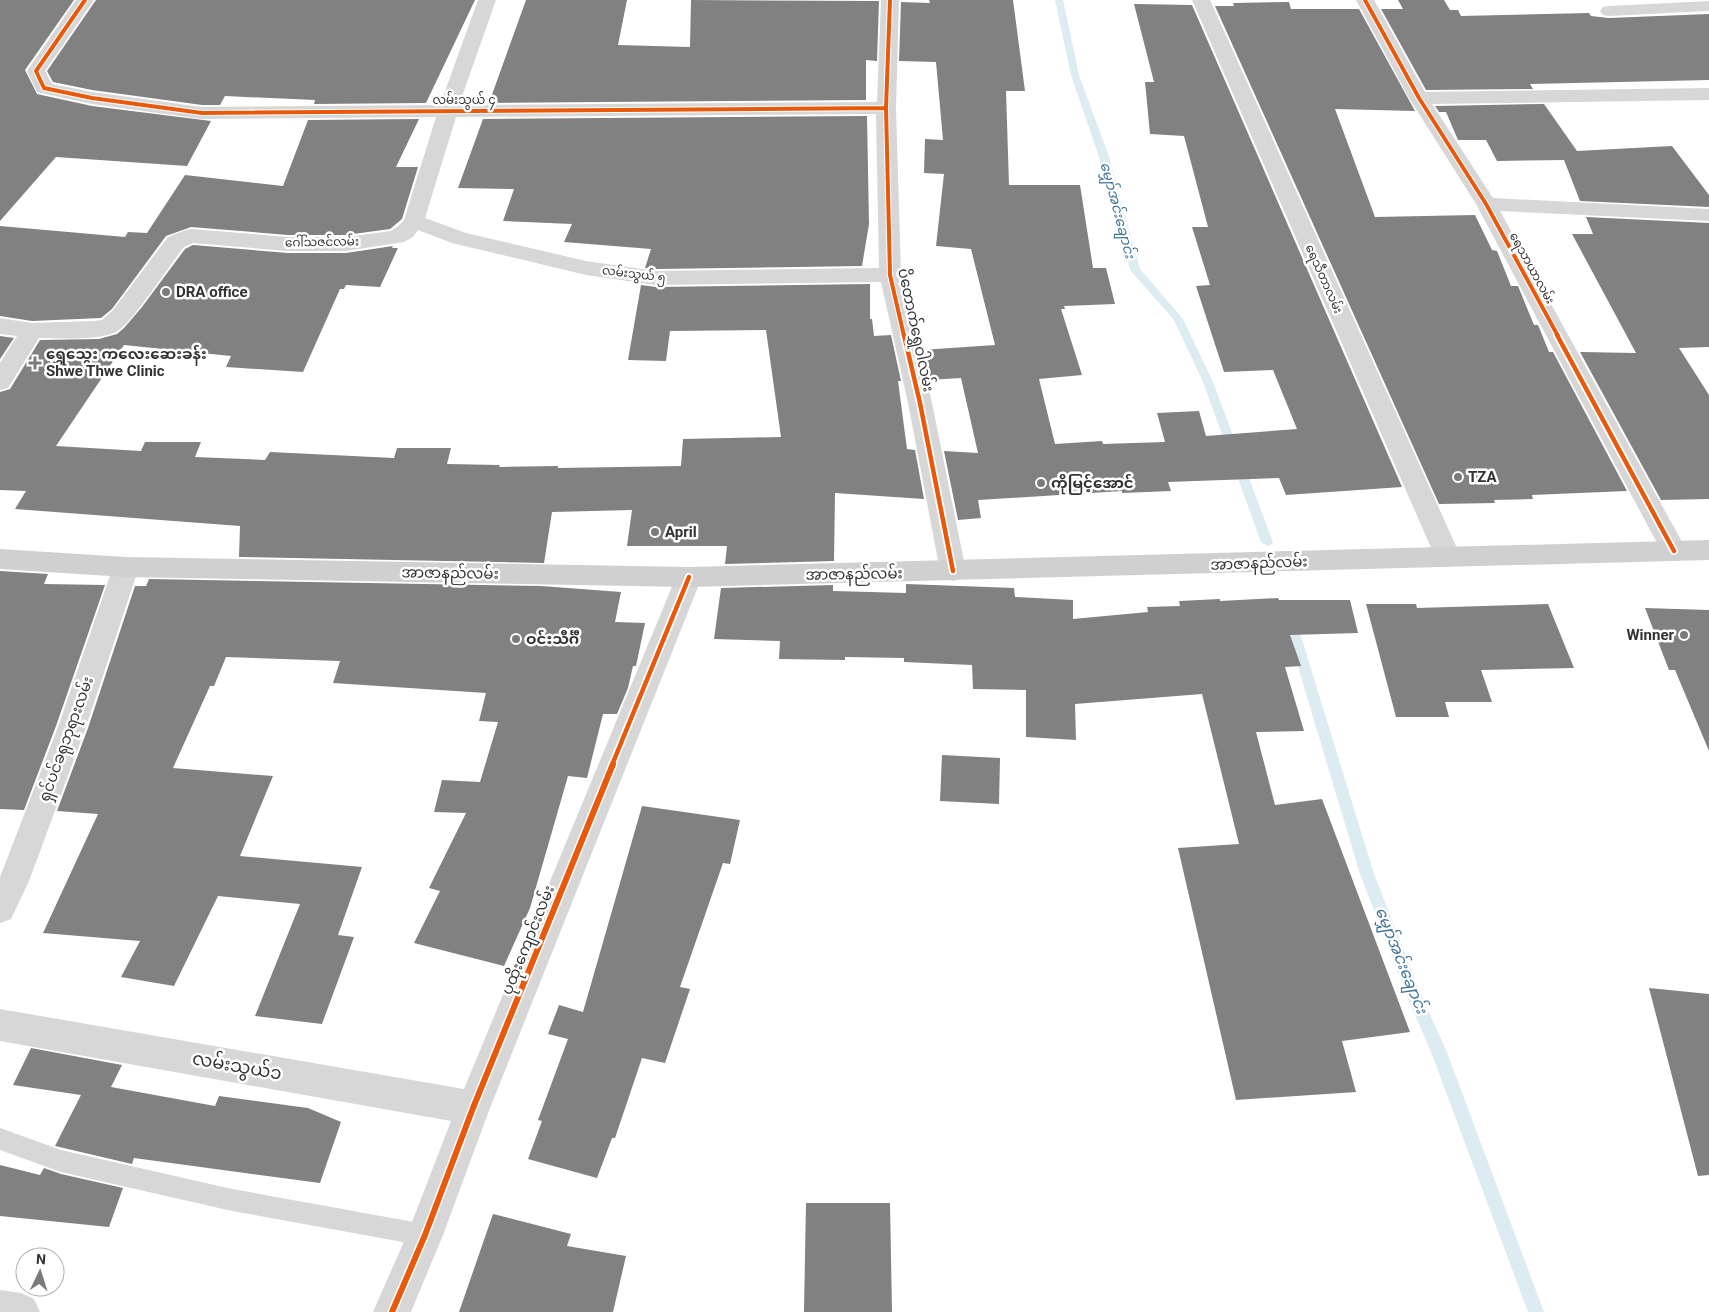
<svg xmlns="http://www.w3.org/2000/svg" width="1709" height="1312" viewBox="0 0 1709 1312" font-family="Roboto,'Noto Sans Myanmar',sans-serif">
<rect width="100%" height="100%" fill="#fff"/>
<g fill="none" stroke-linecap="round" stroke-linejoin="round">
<path fill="#ddebf3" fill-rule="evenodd" d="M1055,0H1063L1079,75L1109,157L1140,269L1183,319L1213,382L1273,542L1271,545L1267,546L1261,542L1203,382L1174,320L1130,270L1099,157L1071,75Z
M1290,615L1294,617L1296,620L1374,874L1422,997L1446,1050L1544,1312H1528L1431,1052L1408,999L1360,874L1284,620L1286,617Z"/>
</g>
<path fill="#818181" d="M0,0H74L25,70L37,94L92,106L211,121L187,166L56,157L0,221Z
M96,0H475L426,103L314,104L315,100L225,96L220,105H202L92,90L53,82L47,71Z
M526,0H627L618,45L690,47L691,0L879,1L877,61L866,60V100L489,103Z
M929,0H1013L1025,91H1006L1009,185H1080L1093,268H1106L1115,304L1064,306L1065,309H1061L1082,375L1039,379L1055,444L1102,441L1103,444L1165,442L1157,413L1199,411L1206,436L1297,429L1273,370L1224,372L1196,286L1210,285L1192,227H1208L1184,136L1150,134L1145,82H1154L1134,4L1192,5L1402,487L1286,495L1279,478L1168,482L1171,491L1122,493V491L978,500L981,518L958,520L944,451L978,453L961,378L928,380L921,350L995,345L971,249L936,246L944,174L924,173L925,139L943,140L936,62L899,61L901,2L930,3Z
M1398,0H1444L1450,10H1458L1461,16L1589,13L1591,16L1609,18L1709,14V80L1530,84L1533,89L1426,90L1381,9H1403Z
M1289,2L1291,9H1359L1415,111L1335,109L1375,217L1475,215L1492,250L1497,251L1511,286H1518L1534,325H1538L1549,352H1553L1627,491L1532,495L1533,499L1494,500L1495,503L1439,504L1215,6H1234L1233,3Z
M1544,104L1577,151L1672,146L1709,195V207L1580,201L1564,160L1497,161L1486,140H1458L1446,112H1439L1435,106Z
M867,116L869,224L862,266L656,269L645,268L651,249L564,242L572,224L503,221L514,189L458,188L483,119Z
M419,119L396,167H418L402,219L390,229L346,235H288L191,227L166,236L112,309L101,318L32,321L0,316V226L125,237L128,232L147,233L185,175L283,186L308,120Z
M1586,217L1709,223V347L1679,348L1709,395V499L1661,500L1580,352L1636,353L1572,234H1593Z
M193,245L288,253H346L393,246L392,248H398L380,287L346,285L344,289H340L303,372L226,367L231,356L124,345L56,446L141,451L145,442H201L195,457L265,460L270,452L394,458L397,448H451L447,464L500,465L499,467L558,466V468L681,466L683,439L781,437L766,330L670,331L666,361L628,360L641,285L656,287L870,284V319H872L874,336L891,335L901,381H898L907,449L915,450L924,499L835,493L834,561L725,564L727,546H627L632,510L552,512L544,563L239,557L240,526L15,509L26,491L0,490V392L10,389L40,340L99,339L117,334L124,328L142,307L185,249Z
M0,336L14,338L0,359Z
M0,571L48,574L44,584L105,585L56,726L24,810L0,809Z
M149,579L541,586L621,592L615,622L645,623L636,666H633L628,688L617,714H603L587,778L568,776L530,908L504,966L414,943L440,891L429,888L466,813L434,812L442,780L480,782L498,722L479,721L486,693L333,683L340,661L226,657L214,686H210L173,768L273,776L240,856L362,867L338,935L354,937L322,1024L255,1016L300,904L218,896L174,986L121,977L140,941L43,933L98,814L57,811L88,728L135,586H146Z
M906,584L1014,588L1015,597L1073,600V619L1148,612L1147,607L1180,606L1179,601L1220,599V601L1278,598L1279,600H1350L1358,633L1290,635L1301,666L1285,667L1304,731L1256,732L1275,805L1322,799L1410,1032L1342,1041L1356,1092L1236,1100L1178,848L1239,844L1202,694L1075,704L1076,740L1026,737V690L973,689L972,665L904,662V658L845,657V660L779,659L780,641L714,639L721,588L833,585V591L906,593Z
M1366,604H1416L1417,608L1548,604L1574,668L1481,670L1492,702H1445L1449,717H1396Z
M1645,608L1709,610V751L1675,670H1669Z
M942,755L1000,758L999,804L940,801Z
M642,806L740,820L730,864L723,863L680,987L690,989L665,1063L642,1058L615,1138H612L597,1178L528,1159L542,1121L538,1120L568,1039L548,1034L559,1005L583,1012Z
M1649,988L1709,994V1175L1698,1176Z
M31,1048L122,1065L111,1087L215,1106L219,1096L308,1108L341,1122L320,1183L134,1158L132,1164L55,1146L81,1095L13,1085Z
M0,1165L40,1175L44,1168L61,1174L123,1188L109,1227L0,1216Z
M806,1203H890L892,1312H804Z
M493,1214L571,1234L567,1246L626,1256L613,1312H459Z"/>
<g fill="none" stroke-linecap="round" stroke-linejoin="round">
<path fill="#d7d7d7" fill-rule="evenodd" d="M0,1128L61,1150L232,1189L425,1224L433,1227L436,1235L433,1243L425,1246L232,1211L61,1172L0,1150Z"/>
<path fill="#d7d7d7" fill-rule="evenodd" d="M76,0H94L45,71L52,84L92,92L202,107L440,105L478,0H496L459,105L877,102L881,0H899L896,108L901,275L932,403L966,571L962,578L953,581L944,578L940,571L908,403L881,282L656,285L586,275L452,243L418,230L413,237L404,242L346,251H288L193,243L184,247C171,263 131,325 116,332C96,341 61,338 39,338L8,388L0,390V363L17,336L0,334V318L32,323L94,321L102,320L113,310L168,237L183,231L191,229L288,237H346L391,231L397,227L404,220L436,117L202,119L92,104L37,92L27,71ZM876,114L879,268L656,271L586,261L466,233L425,218L456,117Z
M1192,0H1210L1461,557L1457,564L1448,567L1439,564L1435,557Z
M1356,0H1374L1425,92L1709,88V100L1432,104L1493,198L1709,209V221L1500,211L1687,551L1683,558L1674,561L1665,558L1476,204L1409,98Z
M1709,1V11L1609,16L1603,15L1600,11L1603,7L1609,6Z
M126,557L135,560L139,567L86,727L29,881L11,919L0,923V877L58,727L113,567L117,560Z
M689,567L698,570L702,577L490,1108L443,1235L411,1312H373L409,1230L451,1121L0,1041V1009L464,1089L676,577L680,570Z
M0,1290L21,1293L34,1299L40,1312H0Z"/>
<path fill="#d0d0d0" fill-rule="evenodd" d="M1709,540V560L689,587L126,577L0,569V549L126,557L689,567Z"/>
<g stroke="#fff" stroke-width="6">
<path id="cycleway-far2" d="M85,0L36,71L44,88L92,98L202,113L886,108
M890,0L886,108L890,275L904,336
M1365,0L1419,98L1486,204L1558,336"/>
</g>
<g stroke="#fff" stroke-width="8">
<path id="cycleway-far1" d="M904,335L920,403L953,571
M1557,335L1674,551
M612,765L689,577"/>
</g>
<g stroke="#fff" stroke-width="9">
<path id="cycleway" d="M392,1312L425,1235L473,1108L613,764"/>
</g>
<use href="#cycleway-far2" stroke="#e8590c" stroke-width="4"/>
<use href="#cycleway-far1" stroke="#e8590c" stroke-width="4.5"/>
<use href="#cycleway" stroke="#e8590c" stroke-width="6"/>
</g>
<g fill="#7a7a7a" stroke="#fff" stroke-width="2">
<circle cx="166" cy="292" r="5"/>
<path d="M32.5 355.5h5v5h5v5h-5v5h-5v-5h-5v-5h5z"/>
<circle cx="1458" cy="477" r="5"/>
<circle cx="1041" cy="483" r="5"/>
<circle cx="655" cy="532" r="5"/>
<circle cx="1684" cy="635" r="5"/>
<circle cx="516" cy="639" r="5"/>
</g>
<g text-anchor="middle" stroke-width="5" stroke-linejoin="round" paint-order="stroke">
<g font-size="12" fill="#333" stroke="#fff">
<text x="464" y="104">လမ်းသွယ် ၄</text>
<text transform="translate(322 242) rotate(-1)" y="4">ဂေါ်သဇင်လမ်း</text>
<text transform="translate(1532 268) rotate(61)" y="4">ရေသာယာလမ်း</text>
<text transform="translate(634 274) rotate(7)" y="4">လမ်းသွယ် ၅</text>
<text transform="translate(1324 279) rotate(66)" y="4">ရေသီတာလမ်း</text>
</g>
<g font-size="14" font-style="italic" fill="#3f7597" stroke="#fff">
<text transform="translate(1118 210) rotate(75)" y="5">မျှော်အင်းချောင်း</text>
</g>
<g font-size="15" font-weight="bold" fill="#333" stroke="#fff" text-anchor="start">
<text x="176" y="297">DRA office</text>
<text x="46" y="359">ရွှေသွေး ကလေးဆေးခန်း<tspan x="46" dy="17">Shwe Thwe Clinic</tspan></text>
<text x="1468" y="482">TZA</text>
<text x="1051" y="488">ကိုမြင့်အောင်</text>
<text x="665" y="537">April</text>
<text x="1674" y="640" text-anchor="end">Winner</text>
<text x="526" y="644">ဝင်းသီင်္ဂီ</text>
</g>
<g font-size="15" fill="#333" stroke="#fff">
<text transform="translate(916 330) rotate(78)" y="5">ပိတောက်ရွှေဝါလမ်း</text>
<text transform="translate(1259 563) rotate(-2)" y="5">အာဇာနည်လမ်း</text>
<text transform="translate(450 573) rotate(1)" y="5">အာဇာနည်လမ်း</text>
<text transform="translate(854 574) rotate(-1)" y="5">အာဇာနည်လမ်း</text>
<text transform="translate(66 739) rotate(-70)" y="5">ရှင်ပင်ခရုဘုရားလမ်း</text>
<text transform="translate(528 940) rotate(-68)" y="5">ပုထိုးကျောင်းလမ်း</text>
</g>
<g font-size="16" font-style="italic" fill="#3f7597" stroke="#fff">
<text transform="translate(1402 960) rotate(68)" y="6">မျှော်အင်းချောင်း</text>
</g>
<g font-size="18" fill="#333" stroke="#fff">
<text transform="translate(237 1066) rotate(10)" y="6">လမ်းသွယ်၁</text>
</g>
</g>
<g transform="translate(40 1272) rotate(4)"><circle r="24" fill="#ffffff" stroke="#adadad"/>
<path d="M0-4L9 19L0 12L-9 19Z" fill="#7a7a7a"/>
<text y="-8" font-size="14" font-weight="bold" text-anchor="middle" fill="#333333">N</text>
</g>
</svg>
